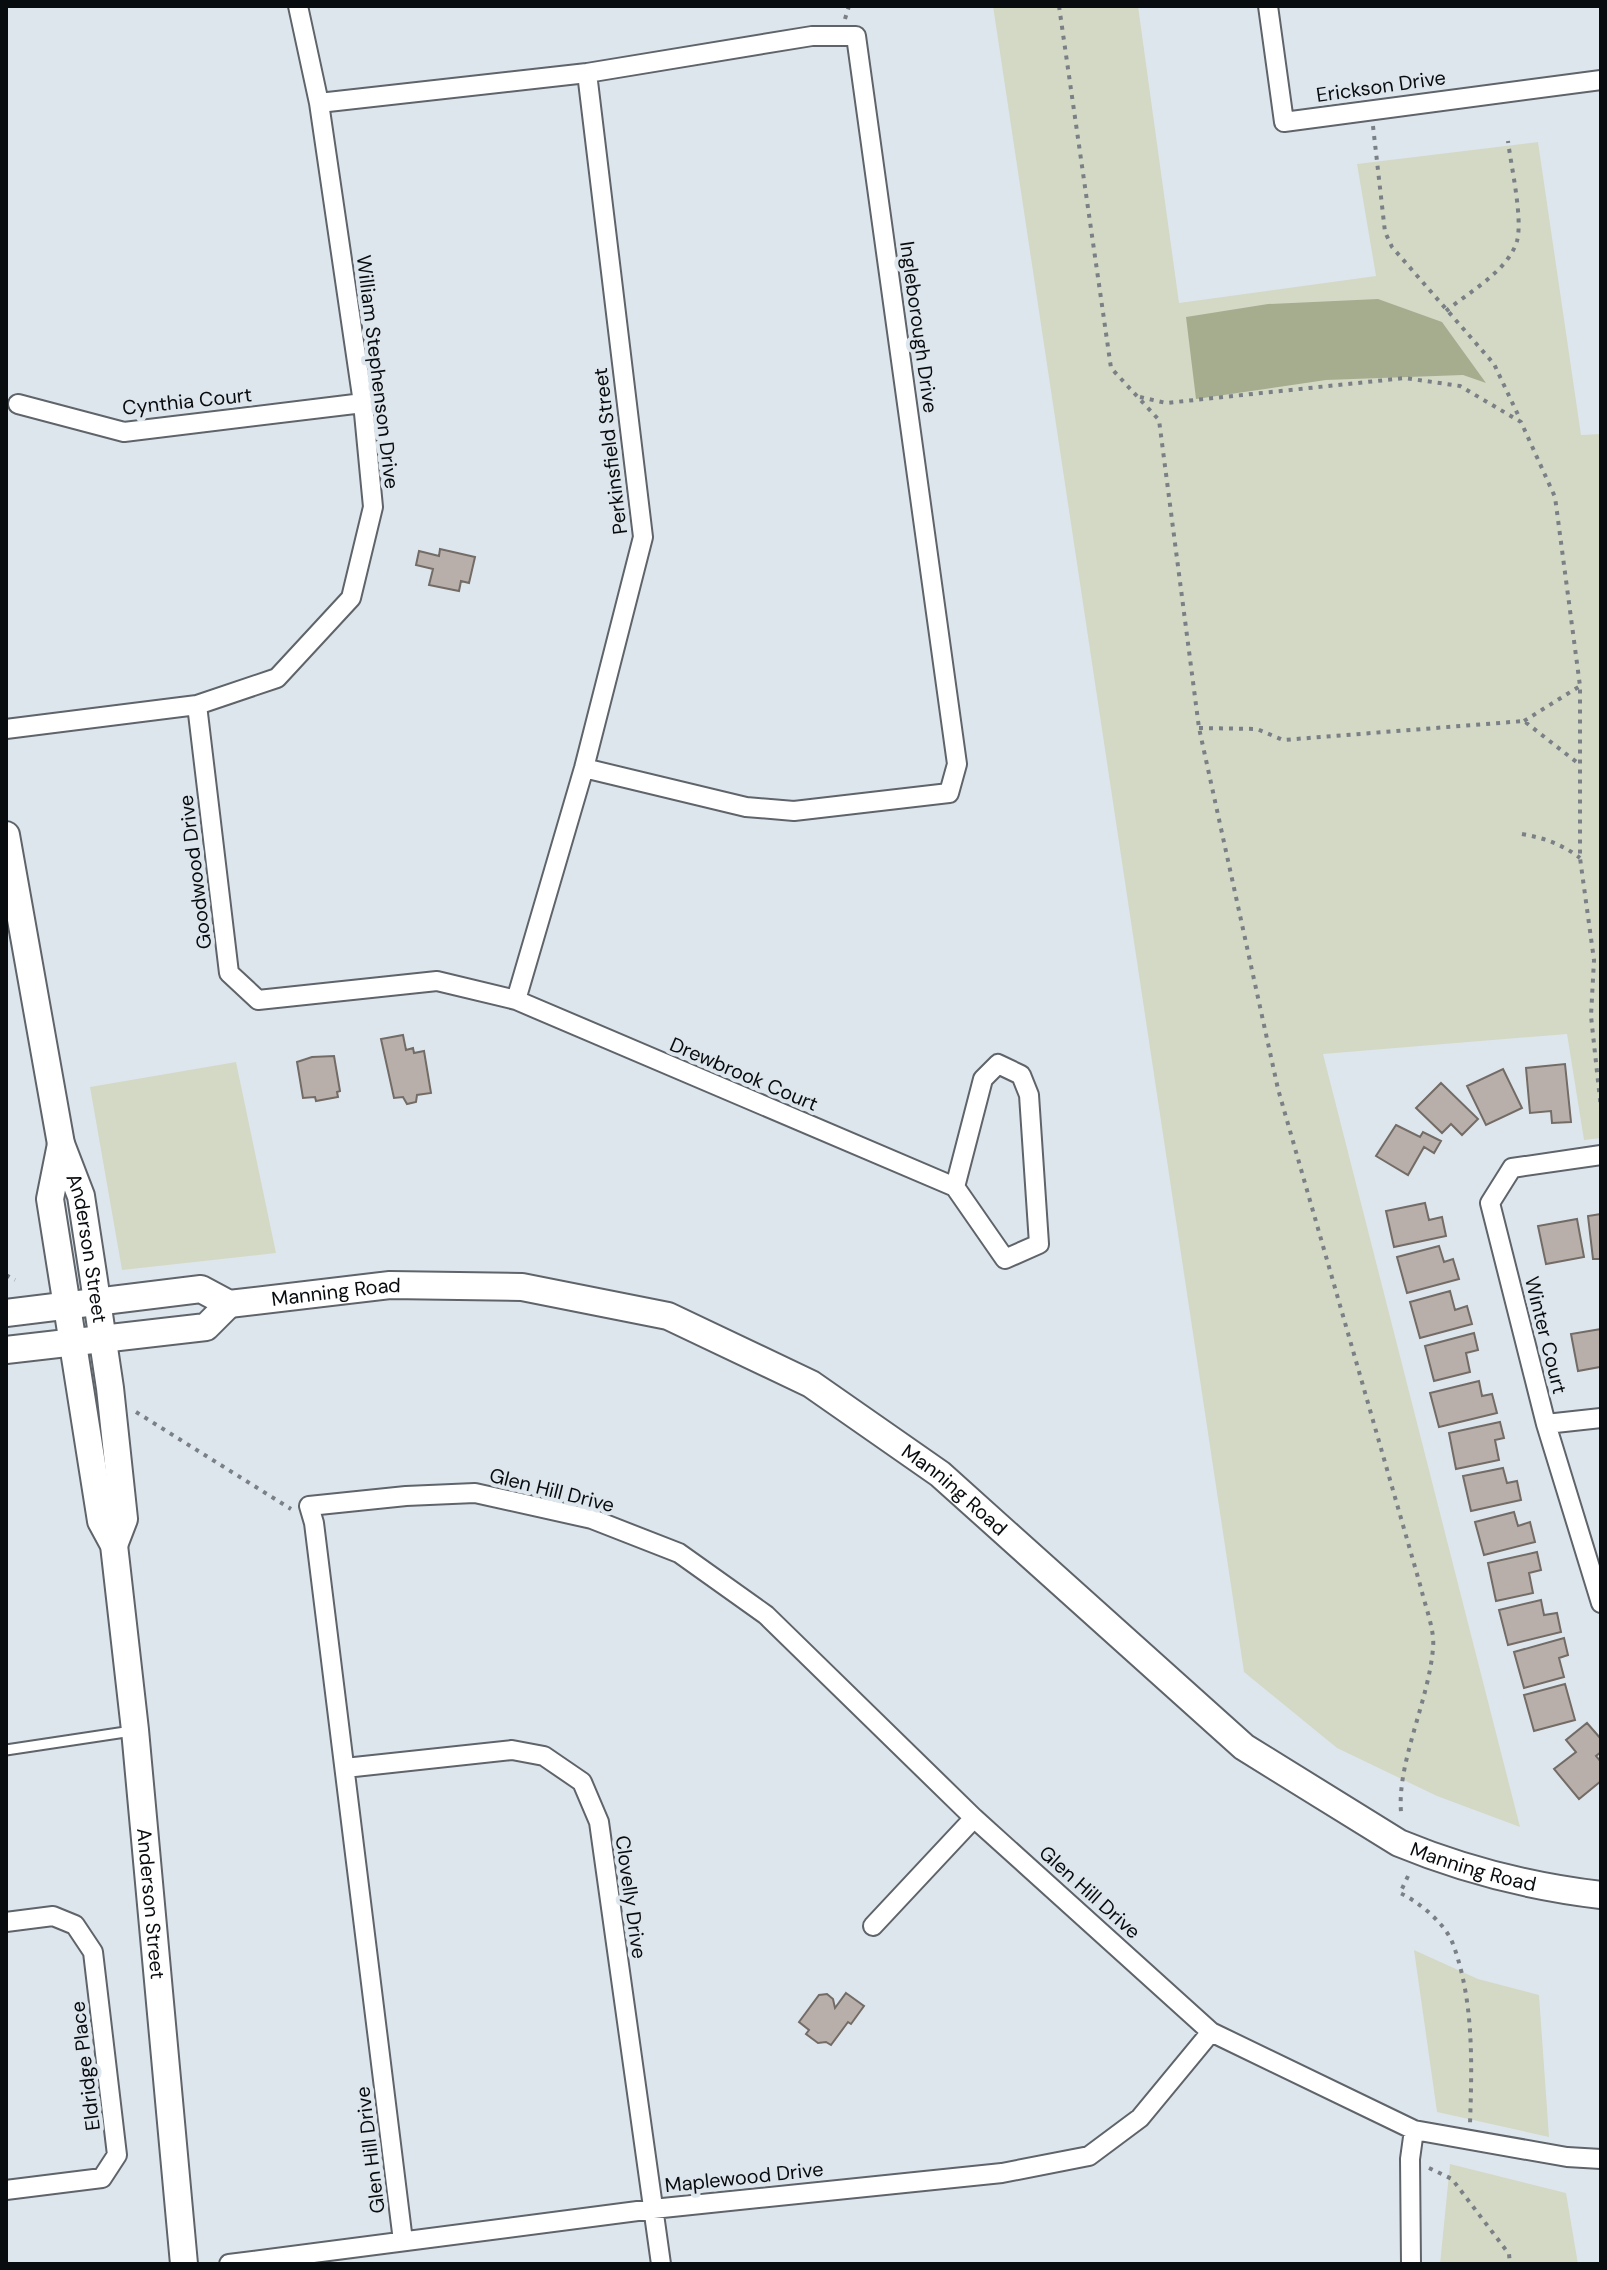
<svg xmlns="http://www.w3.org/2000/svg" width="1607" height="2270" viewBox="0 0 1607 2270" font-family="'DM Sans',sans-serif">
<rect width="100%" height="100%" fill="#dee6ed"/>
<path fill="#d4d9c5" d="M993,6H1138L1179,303L1376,276L1357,164L1538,142L1581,435L1601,434V1138L1584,1140L1567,1034L1323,1054L1520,1827L1437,1796L1337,1748L1244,1672Z
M236,1062L276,1253L122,1270L90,1087Z
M1414,1950L1478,1979L1539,1995L1549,2137L1437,2112Z
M1450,2164L1566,2193L1578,2264H1440Z"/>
<path fill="#a6ad8f" d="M1378,299L1442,322L1486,383L1463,375L1326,380L1196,399L1186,317L1268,304Z"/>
<path fill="#b8afaa" stroke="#736b66" stroke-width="2" d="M440,549L475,557L469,583L461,581L459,591L429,585L433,569L416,565L419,551L439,556Z
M403,1035L406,1050L413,1048L414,1053L424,1051L431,1093L417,1095L416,1102L407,1104L403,1097L394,1098L381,1039Z
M334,1056L340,1091L337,1092L338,1097L316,1101L315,1097L303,1098L297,1062L312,1057Z
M1565,1064L1571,1122L1552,1123L1551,1111L1530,1113L1526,1068Z
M1503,1069L1522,1108L1486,1125L1467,1086Z
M1441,1083L1478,1119L1462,1135L1451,1124L1442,1133L1416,1108Z
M1396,1125L1420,1137L1423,1132L1441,1141L1434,1153L1424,1147L1408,1175L1376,1156Z
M1425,1203L1429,1220L1442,1217L1446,1236L1394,1247L1386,1211Z
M1601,1214V1259H1593L1588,1216Z
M1577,1219L1584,1257L1546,1264L1538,1226Z
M1439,1246L1444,1262L1453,1259L1459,1279L1407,1293L1397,1257Z
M1450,1291L1455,1310L1467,1306L1472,1324L1420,1338L1410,1302Z
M1601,1329V1375L1600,1367L1578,1371L1571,1334Z
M1474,1333L1478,1350L1466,1353L1470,1372L1434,1381L1425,1346Z
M1479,1381L1482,1396L1492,1394L1497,1413L1439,1427L1430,1393Z
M1500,1422L1504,1438L1495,1440L1499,1460L1456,1469L1449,1433Z
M1503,1468L1507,1483L1517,1481L1521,1500L1471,1511L1463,1476Z
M1514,1512L1518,1526L1530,1522L1535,1542L1484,1555L1475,1522Z
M1537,1552L1541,1570L1529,1573L1533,1593L1496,1601L1488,1563Z
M1541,1600L1544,1615L1557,1613L1561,1632L1508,1645L1499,1610Z
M1564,1638L1568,1655L1559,1658L1564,1677L1524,1688L1514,1652Z
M1565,1684L1575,1720L1534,1731L1524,1695Z
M1587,1723L1601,1739V1752L1596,1756L1601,1762V1781L1579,1799L1554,1769L1576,1752L1566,1740Z
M846,1993L864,2006L851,2024L848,2022L831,2045L826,2042L818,2043L806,2034L809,2030L799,2022L819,1995L827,1994L833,1999L835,2008Z"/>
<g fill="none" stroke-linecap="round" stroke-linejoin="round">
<g stroke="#5e646a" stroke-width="13">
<path id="service" d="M6,1750L132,1731"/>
</g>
<g stroke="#5e646a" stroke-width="22">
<path id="minor" d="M1268,6L1284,122L1601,80
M319,103L587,73L812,36H856L957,764L949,793L794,811L746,807L584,768
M18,404L124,432L363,403
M197,705L229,973L258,1000L437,981L516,1000L955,1187L1005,1259L1039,1244L1029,1095L1021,1075L998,1064L983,1079L955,1187
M6,729L197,705L277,678L351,598L373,507L363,403L319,103L298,6
M516,1000L584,768L643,537L587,73
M1601,1155L1512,1168L1490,1203L1546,1424L1601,1603
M1546,1424L1601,1418
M345,1768L512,1750L544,1756L582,1782L599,1822L661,2264
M6,1922L53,1916L75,1925L93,1952L117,2155L102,2178L6,2190
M873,1926L974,1818
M403,2241L314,1523L309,1506L406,1496L475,1493L592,1519L679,1553L766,1615L974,1818L1211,2032L1414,2130L1567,2157L1601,2159
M229,2264L653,2209L1002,2173L1089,2156L1140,2118L1211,2032
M1411,2264L1410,2159L1414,2130"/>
</g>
<g stroke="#5e646a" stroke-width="30">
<g id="secondary">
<path id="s1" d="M6,835L61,1144L81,1196L93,1274L110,1388L124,1519L114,1545"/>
<path id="s2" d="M61,1144L50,1199L101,1521L114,1545L135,1730L184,2264"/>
<path id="s3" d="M6,1313L201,1289L229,1304L390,1285L522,1287L668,1316L811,1384L940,1474L1244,1747L1399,1843C1462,1869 1533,1887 1601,1895"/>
<path d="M6,1350L206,1327L229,1304"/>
</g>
</g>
<path stroke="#7a8085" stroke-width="4" stroke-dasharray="4 6" stroke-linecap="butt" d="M1059,6L1111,368L1159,420L1199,728L1278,1089L1421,1588C1425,1606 1435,1630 1433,1648C1429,1700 1397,1762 1401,1812
M845,19L849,6
M1373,126L1385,232L1392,247L1494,364L1520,419
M1446,311C1469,292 1508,271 1517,241C1523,218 1511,166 1508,141
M1140,397L1166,403L1405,378L1460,386L1521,422L1555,497L1580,686V858L1594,960L1591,1016L1601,1109
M1524,721L1580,686
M1199,728L1257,729L1283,740L1524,721L1579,764
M1522,834C1544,838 1562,844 1580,858
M6,1275L15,1280
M136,1412L291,1509
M1408,1876L1400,1893C1419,1902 1445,1923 1453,1944C1474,2001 1472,2064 1470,2124
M1429,2168L1452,2179L1509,2254L1510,2264"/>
<use href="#service" stroke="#fff" stroke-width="9"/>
<use href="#minor" stroke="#fff" stroke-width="18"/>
<use href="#secondary" stroke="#fff" stroke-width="26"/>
</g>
<g text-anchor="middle" stroke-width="8" stroke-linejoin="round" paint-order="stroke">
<g font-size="20" fill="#090c0e" stroke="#dee6ed">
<text transform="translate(1381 86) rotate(-8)" y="7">Erickson Drive</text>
<text transform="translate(919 327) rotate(82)" y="7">Ingleborough Drive</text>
<text transform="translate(378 372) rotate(83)" y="7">William Stephenson Drive</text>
<text transform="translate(187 401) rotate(-6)" y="7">Cynthia Court</text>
<text transform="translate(610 451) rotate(-97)" y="7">Perkinsfield Street</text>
<text transform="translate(195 872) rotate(-97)" y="7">Goodwood Drive</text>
<text transform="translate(744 1074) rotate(23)" y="7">Drewbrook Court</text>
<text dy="7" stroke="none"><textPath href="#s1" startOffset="422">Anderson Street</textPath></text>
<text dy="7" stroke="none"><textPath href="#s3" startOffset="336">Manning Road</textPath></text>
<text transform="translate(1546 1335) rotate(76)" y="7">Winter Court</text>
<text transform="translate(552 1490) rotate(14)" y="7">Glen Hill Drive</text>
<text dy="7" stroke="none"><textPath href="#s3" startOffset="1008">Manning Road</textPath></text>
<text dy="7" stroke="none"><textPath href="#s3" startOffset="1656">Manning Road</textPath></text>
<text transform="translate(1090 1892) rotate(42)" y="7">Glen Hill Drive</text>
<text transform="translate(631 1897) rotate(82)" y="7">Clovelly Drive</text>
<text dy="7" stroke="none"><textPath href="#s2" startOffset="770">Anderson Street</textPath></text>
<text transform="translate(85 2066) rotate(-97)" y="7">Eldridge Place</text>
<text transform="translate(370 2150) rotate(-97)" y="7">Glen Hill Drive</text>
<text transform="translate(744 2177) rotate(-6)" y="7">Maplewood Drive</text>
</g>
</g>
<rect width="1607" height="2270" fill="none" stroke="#090c0e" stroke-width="16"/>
</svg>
